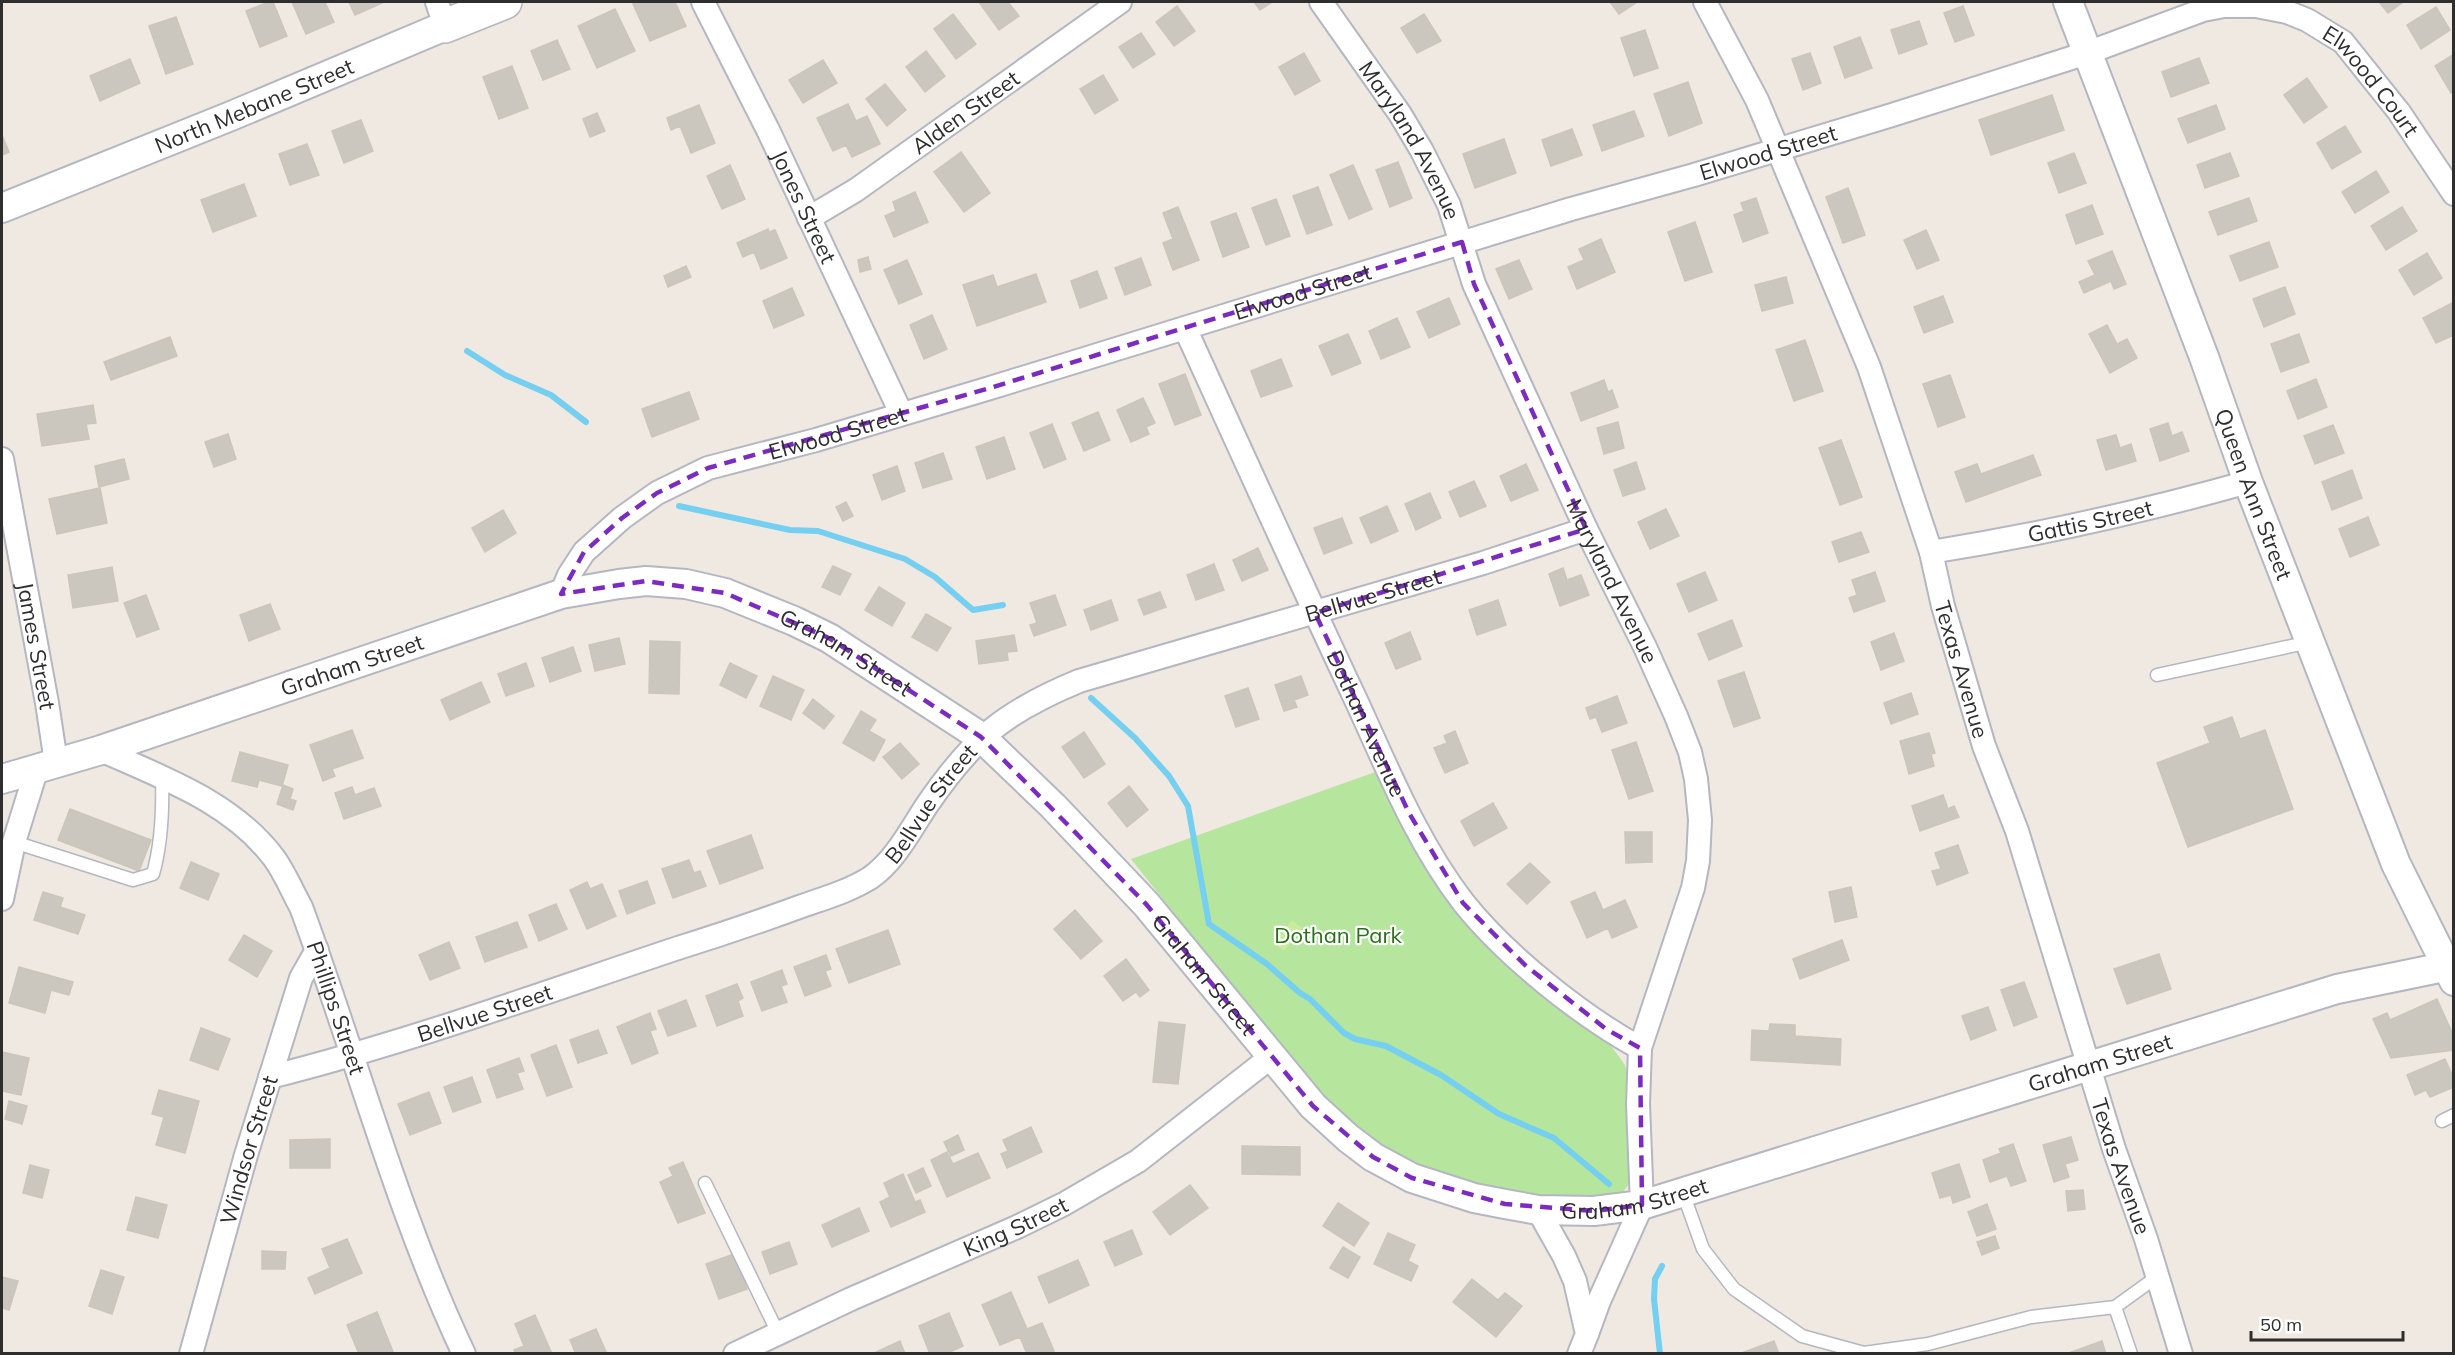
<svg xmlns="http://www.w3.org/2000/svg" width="2455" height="1355" viewBox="0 0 2455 1355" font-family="Mulish,sans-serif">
<rect width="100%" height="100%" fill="#efe9e1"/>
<path fill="#b6e59e" d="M1378,771L1415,839L1612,1047L1625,1065L1630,1083L1631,1182L1616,1200L1586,1201L1491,1193L1411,1164L1334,1114L1131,859Z"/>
<path fill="#c9ec9a" d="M1292,920L1302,928L1284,951L1274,943Z"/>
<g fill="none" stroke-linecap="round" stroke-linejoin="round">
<path stroke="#75cff0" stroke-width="6" d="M467,351L505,375L551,395L586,422
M679,506L790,530L818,531L905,559L935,577L973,610L1003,605
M1091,698L1135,738L1169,776L1188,806L1209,924L1267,964L1300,993L1310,999L1344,1033L1355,1039L1386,1046L1441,1075L1499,1114L1554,1138L1609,1184
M1660,1354L1654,1299L1655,1279L1662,1266"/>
</g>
<path fill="#cbc7bf" stroke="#cbc5ba" stroke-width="1.5" d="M269,2H273L287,36L260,47L246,11Z
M292,2H325L334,22L306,34Z
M349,2H381L382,3L355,15Z
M639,2H675L686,26L650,41L633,4Z
M979,2H1008L1019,16L999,30Z
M1254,2H1272L1260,10Z
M1610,2H1637L1619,14Z
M2379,2H2403L2388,13Z
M1177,6L1195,31L1174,46L1156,22Z
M1963,6L1974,35L1955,42L1944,13Z
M2436,7L2450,30L2421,49L2407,25Z
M615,9L635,51L597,68L578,26Z
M953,14L976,44L956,59L934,29Z
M1424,14L1441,41L1417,53L1401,28Z
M176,17L193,64L166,74L149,26Z
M1919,21L1927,44L1899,54L1891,30Z
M1645,30L1658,68L1634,76L1621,38Z
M1141,33L1155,54L1133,68L1119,47Z
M1860,37L1872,68L1845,78L1834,47Z
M557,40L570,69L543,80L531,51Z
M926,51L945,76L925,92L906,67Z
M1304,53L1320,81L1295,95L1279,67Z
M1810,53L1821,83L1803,90L1792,59Z
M2454,54V91L2451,93L2435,66Z
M2199,58L2209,83L2171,97L2162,72Z
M130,59L140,83L100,101L90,76Z
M823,60L837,83L803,103L789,80Z
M512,66L528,108L499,119L483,77Z
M1103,75L1118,100L1095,114L1080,89Z
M2307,78L2327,107L2304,123L2284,95Z
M1688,82L1702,123L1669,136L1654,94Z
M885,84L906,110L887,126L866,99Z
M2052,95L2064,130L1991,155L1979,120Z
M848,104L856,121L867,116L880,144L852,157L846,145L833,151L817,118Z
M699,105L715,143L691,153L680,126L671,130L667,118Z
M2216,105L2225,129L2188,143L2178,119Z
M1634,111L1644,136L1602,151L1593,125Z
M597,113L605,131L590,137L583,119Z
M361,120L373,151L344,163L332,131Z
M2345,126L2361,152L2332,169L2317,143Z
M1572,129L1582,155L1551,166L1542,140Z
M2,135L9,152L2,155Z
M1504,139L1516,173L1475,188L1463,154Z
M307,144L319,175L290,185L279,154Z
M961,152L990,193L964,212L934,172Z
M2074,153L2086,183L2059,193L2048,163Z
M2230,153L2239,176L2205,188L2197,165Z
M1398,162L1412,198L1390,207L1376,170Z
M730,165L745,199L722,209L707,176Z
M1353,165L1372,209L1349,219L1330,175Z
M2376,171L2389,192L2355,213L2342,192Z
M244,184L256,216L213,232L201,200Z
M1318,187L1332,225L1307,234L1293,196Z
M1848,188L1865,235L1843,243L1826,197Z
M915,192L928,222L894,237L885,216L896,211L893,202Z
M1756,198L1768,233L1743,242L1734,215L1744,211L1741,203Z
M2249,198L2257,221L2218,235L2209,212Z
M1276,199L1290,236L1266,245L1252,208Z
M2092,205L2103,234L2076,244L2066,215Z
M1178,207L1199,260L1173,270L1163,243L1173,239L1163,213Z
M2402,207L2417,231L2386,250L2371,226Z
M1236,213L1249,247L1223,257L1211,222Z
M1695,222L1712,272L1685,281L1668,232Z
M768,229L769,232L775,230L787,258L761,269L754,252L743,257L737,243Z
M1926,230L1939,260L1917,269L1904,240Z
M1601,239L1615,272L1577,289L1568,267L1584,260L1579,249Z
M2269,242L2278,267L2240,281L2230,256Z
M2112,251L2126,284L2114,289L2111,281L2084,293L2079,282L2095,275L2088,261Z
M2427,253L2442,278L2414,295L2399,270Z
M868,257L871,269L860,272L858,260Z
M1141,258L1151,285L1125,295L1115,268Z
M907,260L922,294L899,304L884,270Z
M1519,260L1532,289L1509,299L1496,269Z
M686,266L691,277L668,287L664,276Z
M1097,271L1107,298L1080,308L1071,281Z
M1036,274L1046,302L977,326L963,285L993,275L997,287Z
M1786,277L1793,303L1762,311L1755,285Z
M2285,287L2295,314L2264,327L2253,299Z
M792,288L804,315L774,328L763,301Z
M1943,296L1953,322L1924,333L1914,307Z
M1449,298L1460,324L1429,338L1417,312Z
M2454,302V335L2436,343L2423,318Z
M932,315L947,349L924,359L910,325Z
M1397,318L1410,347L1381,359L1369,331Z
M2107,325L2117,344L2127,339L2137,358L2110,373L2089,334Z
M1348,334L1361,363L1332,375L1319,346Z
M2299,334L2309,362L2281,372L2271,344Z
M170,337L177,356L111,380L104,362Z
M1805,340L1823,391L1794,401L1776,350Z
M1281,359L1292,386L1261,397L1251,371Z
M1185,374L1201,415L1175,425L1159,384Z
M1950,375L1965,417L1938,427L1923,384Z
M2316,379L2327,407L2298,419L2287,391Z
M1604,380L1608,392L1612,390L1618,407L1581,421L1571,393Z
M689,392L699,419L652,437L642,409Z
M1143,398L1155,423L1146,427L1149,434L1131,442L1117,410Z
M93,405L96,423L86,424L89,439L42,446L37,414Z
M1098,412L1110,440L1084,451L1072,423Z
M1618,422L1624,448L1604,454L1597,428Z
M2168,423L2172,436L2182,432L2189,451L2160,461L2150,429Z
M1052,424L1066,459L1044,468L1030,433Z
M2333,425L2344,453L2315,464L2304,436Z
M228,434L236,459L214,467L205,442Z
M2116,435L2120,448L2131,444L2136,461L2106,470L2097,440Z
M1004,437L1015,469L987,479L976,447Z
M1841,440L1862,497L1840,505L1819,448Z
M943,453L952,479L923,488L915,463Z
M2033,455L2041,475L1966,502L1955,472L1977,464L1981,474Z
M124,459L129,479L99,487L95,466Z
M1636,462L1645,489L1623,496L1614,470Z
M1526,464L1538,490L1511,501L1500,476Z
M897,466L905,491L882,500L873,475Z
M2352,470L2362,498L2332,510L2322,482Z
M1474,481L1486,506L1460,517L1449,492Z
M100,488L107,523L57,534L49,499Z
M1430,493L1441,518L1416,530L1405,504Z
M846,502L853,516L843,521L836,507Z
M1387,506L1398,531L1371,543L1360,518Z
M1666,509L1679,536L1650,549L1638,522Z
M503,510L516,533L485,552L472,528Z
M2368,517L2379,545L2350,557L2339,529Z
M1342,518L1352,543L1324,554L1314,528Z
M1861,532L1869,552L1839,562L1832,542Z
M1258,548L1268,570L1242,581L1233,560Z
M1214,564L1224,590L1196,600L1187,575Z
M833,566L851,574L840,595L822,587Z
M112,567L118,601L73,608L68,575Z
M1563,568L1567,580L1581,575L1589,595L1560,606L1549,574Z
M1705,572L1717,600L1689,612L1677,584Z
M1875,572L1885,601L1854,612L1849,598L1857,595L1852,580Z
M879,587L905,603L892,626L865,610Z
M1160,592L1166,607L1144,615L1138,600Z
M146,595L159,629L137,637L124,603Z
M1055,595L1066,625L1034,636L1030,625L1037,623L1030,603Z
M1111,600L1118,620L1091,630L1084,610Z
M1498,600L1506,625L1477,635L1469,610Z
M270,604L280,629L249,641L240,615Z
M926,614L951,628L937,651L912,637Z
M1732,620L1742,646L1709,660L1698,634Z
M1410,632L1421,659L1396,669L1385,643Z
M1894,633L1904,661L1881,670L1871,642Z
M1014,635L1017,651L1007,652L1008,660L979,664L976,641Z
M619,638L625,664L595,671L589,645Z
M650,641L680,642L679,694L649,693Z
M573,647L581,671L550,682L542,658Z
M526,663L534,686L506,696L498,674Z
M730,663L757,676L746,698L720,685Z
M1744,672L1760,718L1734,727L1718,681Z
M773,676L804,690L791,720L760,706Z
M1301,676L1308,695L1294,700L1297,707L1284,711L1275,685Z
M481,682L490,702L450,720L441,700Z
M1248,688L1259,719L1236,727L1225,696Z
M1911,693L1918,714L1891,724L1884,703Z
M1617,696L1627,723L1602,732L1596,717L1590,719L1586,708Z
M813,699L834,716L824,729L803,713Z
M861,711L876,720L869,731L885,740L874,761L843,743Z
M2232,717L2240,739L2265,730L2293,809L2188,847L2157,763L2210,743L2204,727Z
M352,730L363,758L332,769L335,776L323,781L310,745Z
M1455,731L1468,763L1445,773L1434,748L1447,743L1444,736Z
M1084,732L1105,764L1084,778L1062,747Z
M1929,733L1935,753L1931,754L1934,766L1909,774L1900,741Z
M1636,742L1653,791L1629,799L1612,750Z
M900,743L919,764L902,779L883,757Z
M240,752L288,765L282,786L259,780L257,787L232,781Z
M283,785L293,789L290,799L296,801L293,810L277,804Z
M1129,786L1148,810L1127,827L1108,803Z
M352,787L355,795L374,788L381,806L344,819L335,793Z
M1943,795L1948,809L1954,806L1959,817L1920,831L1912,806Z
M1493,803L1507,828L1474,846L1461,821Z
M70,809L151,840L139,871L58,840Z
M1625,832H1652V862L1626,863Z
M751,835L763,868L720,884L707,851Z
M1958,845L1968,873L1937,885L1932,871L1941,869L1935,853Z
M689,860L694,873L700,871L706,886L673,898L662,869Z
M191,862L219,874L208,900L180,888Z
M1530,863L1550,882L1527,904L1507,884Z
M647,881L655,903L627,914L619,891Z
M587,882L590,889L602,884L616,916L587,929L570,890Z
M1851,887L1857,917L1835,922L1829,892Z
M43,892L63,898L60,907L85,915L78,934L34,920Z
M1595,892L1603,910L1625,900L1637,927L1612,938L1608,928L1587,938L1571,902Z
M556,904L567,929L539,941L529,915Z
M1075,910L1102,941L1081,959L1054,929Z
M517,922L527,947L485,962L476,937Z
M888,930L900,964L849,983L836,949Z
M244,935L272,951L257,977L229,960Z
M1842,940L1849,960L1800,979L1793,959Z
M449,942L460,968L430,980L419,955Z
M2159,954L2171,989L2127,1004L2114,969Z
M826,955L831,969L825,971L831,986L805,996L794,967Z
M1126,959L1149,990L1140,997L1136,992L1123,1001L1104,976Z
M19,967L73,982L69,995L51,990L45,1013L9,1003Z
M782,970L787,984L781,986L787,1002L762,1011L751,982Z
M2024,982L2037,1017L2014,1026L2001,990Z
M737,984L743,998L738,1001L743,1016L717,1026L706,996Z
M2437,999L2454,1037V1050L2391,1058L2373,1019L2387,1013L2390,1020Z
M686,1000L696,1026L668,1036L658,1011Z
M1988,1007L1996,1030L1971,1040L1962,1016Z
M650,1013L656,1029L650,1031L658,1053L632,1064L617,1027Z
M1159,1022L1185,1025L1178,1084L1153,1082Z
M1770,1024L1795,1025V1036L1841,1039L1840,1065L1751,1060L1752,1030L1769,1031Z
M201,1028L230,1039L218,1070L190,1060Z
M598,1030L607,1053L578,1063L570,1040Z
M556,1045L572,1087L547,1096L531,1055Z
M2,1052L29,1058L21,1095L2,1091Z
M519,1058L524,1071L517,1073L523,1089L497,1098L487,1070Z
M2445,1059L2454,1079V1087L2430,1097L2426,1090L2415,1095L2407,1075Z
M472,1077L481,1102L453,1112L444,1087Z
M159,1090L199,1101L185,1153L156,1145L164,1117L152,1114Z
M429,1092L441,1123L410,1135L398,1104Z
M9,1101L27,1106L22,1124L5,1119Z
M1031,1127L1042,1152L1007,1168L1001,1154L1008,1151L1003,1140Z
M958,1135L964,1150L951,1156L944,1142Z
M2071,1137L2078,1160L2065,1164L2069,1177L2054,1182L2043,1145Z
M330,1139V1168H290V1140Z
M2013,1144L2026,1181L2011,1186L2007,1176L1990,1182L1983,1160L2001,1153L1999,1149Z
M1242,1146L1300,1147V1175L1242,1174Z
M947,1152L953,1164L978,1153L990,1178L947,1197L931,1160Z
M683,1162L705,1213L678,1223L660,1182L673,1176L669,1168Z
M1959,1164L1970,1197L1953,1203L1951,1195L1940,1198L1932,1173Z
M30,1165L49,1170L42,1198L23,1193Z
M923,1168L931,1186L916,1193L908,1175Z
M903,1174L915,1202L920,1200L925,1212L891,1227L880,1202L890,1197L884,1183Z
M1190,1185L1208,1208L1170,1235L1153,1212Z
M2083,1190L2085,1209L2068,1211L2066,1191Z
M136,1197L167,1205L158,1238L127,1230Z
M1338,1203L1369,1223L1354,1246L1323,1226Z
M1987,1204L1996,1229L1977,1236L1968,1212Z
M859,1208L869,1231L832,1247L822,1225Z
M1132,1230L1142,1254L1115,1266L1104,1242Z
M1388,1233L1415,1245L1408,1261L1418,1266L1411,1281L1374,1264Z
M1995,1236L1999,1248L1982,1255L1977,1242Z
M347,1239L362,1273L315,1294L308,1278L330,1268L322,1249Z
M789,1242L797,1264L770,1274L762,1252Z
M1343,1247L1360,1257L1348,1278L1330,1268Z
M262,1251L286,1252L285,1269H262Z
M734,1254L747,1289L719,1299L706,1264Z
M1078,1260L1089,1285L1049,1303L1038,1277Z
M101,1270L124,1277L112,1314L89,1306Z
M2,1277L18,1281L9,1310L2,1308Z
M1472,1279L1498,1300L1505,1293L1522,1306L1496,1337L1453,1302Z
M1011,1292L1027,1329L1042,1323L1054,1351L1049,1354H1027L1020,1337L1000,1345L982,1305Z
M377,1312L394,1354H359L347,1325Z
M949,1313L963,1346L945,1354H930L919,1326Z
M535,1315L552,1354H516L514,1350L524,1346L515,1324Z
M596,1329L607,1354H576L570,1340Z
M900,1341L905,1354H872Z
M1774,1341L1779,1354H1739Z
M2102,1341L2106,1354H2066Z"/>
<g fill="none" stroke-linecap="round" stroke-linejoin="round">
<g stroke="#b4b7c1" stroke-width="15">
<path id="service" d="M2157,675L2310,642
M14,842L133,880L153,874C162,842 163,810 162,777
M2442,1121L2454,1115
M705,1183L778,1333
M1683,1193L1703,1249L1734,1289L1802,1336L1864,1353L1928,1344L2031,1317L2115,1307L2158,1276
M2115,1307L2131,1354"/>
</g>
<g stroke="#b4b7c1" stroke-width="26">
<g id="minor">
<path d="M437,2L445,26"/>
<path id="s1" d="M703,2L768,130L901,413"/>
<path id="s2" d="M1321,2L1400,114L1422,151L1449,205L1474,284L1586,529L1645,647L1676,716L1690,752L1696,779L1700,820L1698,861L1693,888L1640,1048L1638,1104L1642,1205L1599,1301L1587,1334"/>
<path id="s3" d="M1705,2L1757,100L1869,367L1931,552L1943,606L1984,746L2017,831L2114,1149L2146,1239L2181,1354"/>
<path id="s4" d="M809,218L856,190L1120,2"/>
<path id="s5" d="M1185,328C1241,451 1297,575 1355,698C1387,767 1416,841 1463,902C1505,955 1581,1016 1640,1048"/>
<path id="s6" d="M2,459L47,703L56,762"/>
<path id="s7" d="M1931,552C2038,535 2145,511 2248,482"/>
<path id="s8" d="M561,594L569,575L584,552L622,518L657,493L708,468L816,440L990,388L1571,209L1694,175L1892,115L2087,53L2203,10L2224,6H2256L2287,12L2307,20L2343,42L2399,112L2454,194"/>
<path id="s9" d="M101,750C163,778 232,802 274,858C285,873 292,891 301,907C356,1055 396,1210 464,1354"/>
<path d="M2,899L14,842L37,768"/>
<path id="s10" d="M270,1077C409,1042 543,993 678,948C720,935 761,921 802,906C825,898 849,891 870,878C895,861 911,829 927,805C973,738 1004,712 1079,681L1483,563L1586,529"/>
<path d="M1538,1210L1564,1256L1575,1281L1587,1334L1579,1354"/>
<path id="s11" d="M191,1354L246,1155L301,978L317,950"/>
<path id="s12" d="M735,1354L851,1299L1017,1227L1064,1204L1138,1161L1271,1057"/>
</g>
</g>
<g stroke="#b4b7c1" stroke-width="32">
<g id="tertiary">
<path id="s13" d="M2068,2L2204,357L2248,482L2396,864L2454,981"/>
<path id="s14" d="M2,208L231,116L445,26"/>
<path id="s15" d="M2,779L101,750L561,594L619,584L646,581L686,584L725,593L794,621L829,638L981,737L1053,806L1146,904L1313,1106L1348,1138L1373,1157L1412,1178L1474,1198L1505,1204L1538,1210L1594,1211L1642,1205L2337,989L2454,965"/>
</g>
</g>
<g stroke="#b4b7c1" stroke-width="36">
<path id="secondary" d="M445,26L505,2"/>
</g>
<use href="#service" stroke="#fff" stroke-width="12"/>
<use href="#minor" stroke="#fff" stroke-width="22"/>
<use href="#tertiary" stroke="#fff" stroke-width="28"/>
<use href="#secondary" stroke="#fff" stroke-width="33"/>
</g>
<path fill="none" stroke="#7b2cbf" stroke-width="4.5" stroke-dasharray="12 8" stroke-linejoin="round" d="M1462,242L1474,284L1586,529L1315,613L1409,813L1463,903L1525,965L1606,1029L1640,1048L1642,1205L1594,1211L1505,1204L1412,1178L1373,1157L1313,1106L1146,904L981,737L829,638L725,593L646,581L561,594L584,552L622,518L657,493L708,468L990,388Z"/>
<g text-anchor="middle" stroke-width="4.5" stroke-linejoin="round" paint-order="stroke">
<g font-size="22" fill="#2e2e2e" stroke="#fff">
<text dy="8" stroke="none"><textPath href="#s8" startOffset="1959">Elwood Court</textPath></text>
<text dy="8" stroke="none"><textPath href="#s14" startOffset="272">North Mebane Street</textPath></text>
<text dy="8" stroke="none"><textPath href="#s4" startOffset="189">Alden Street</textPath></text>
<text dy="8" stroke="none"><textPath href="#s2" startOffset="165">Maryland Avenue</textPath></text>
<text dy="8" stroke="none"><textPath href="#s8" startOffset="1305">Elwood Street</textPath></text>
<text dy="8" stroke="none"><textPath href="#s1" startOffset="228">Jones Street</textPath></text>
<text dy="8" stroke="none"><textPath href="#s8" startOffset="819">Elwood Street</textPath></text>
<text dy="8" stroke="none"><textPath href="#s8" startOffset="333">Elwood Street</textPath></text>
<text dy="8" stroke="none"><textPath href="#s13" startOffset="526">Queen Ann Street</textPath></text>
<text dy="8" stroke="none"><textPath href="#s7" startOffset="162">Gattis Street</textPath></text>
<text dy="8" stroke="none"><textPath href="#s2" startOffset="651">Maryland Avenue</textPath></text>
<text dy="8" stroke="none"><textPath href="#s10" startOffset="1232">Bellvue Street</textPath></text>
<text dy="8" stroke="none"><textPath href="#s6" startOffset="190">James Street</textPath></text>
<text dy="8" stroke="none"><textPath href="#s15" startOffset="890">Graham Street</textPath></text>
<text dy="8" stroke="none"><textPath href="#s15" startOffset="368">Graham Street</textPath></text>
<text dy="8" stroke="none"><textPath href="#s3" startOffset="717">Texas Avenue</textPath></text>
<text dy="8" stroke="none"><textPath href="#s5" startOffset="435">Dothan Avenue</textPath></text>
<text dy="8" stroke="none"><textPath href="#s10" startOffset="729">Bellvue Street</textPath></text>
<text dy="8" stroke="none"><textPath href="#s15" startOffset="1376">Graham Street</textPath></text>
<text dy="8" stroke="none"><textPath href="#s9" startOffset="369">Phillips Street</textPath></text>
<text dy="8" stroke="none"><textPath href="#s10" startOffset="224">Bellvue Street</textPath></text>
<text dy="8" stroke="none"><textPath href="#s15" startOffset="2384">Graham Street</textPath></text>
<text dy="8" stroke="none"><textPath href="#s11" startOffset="212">Windsor Street</textPath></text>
<text dy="8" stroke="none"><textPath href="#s3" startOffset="1239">Texas Avenue</textPath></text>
<text dy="8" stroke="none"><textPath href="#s15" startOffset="1898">Graham Street</textPath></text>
<text dy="8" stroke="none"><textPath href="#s12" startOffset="308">King Street</textPath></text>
</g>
<g font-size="22" fill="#2c6e1b" stroke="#fff">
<text x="1338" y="943">Dothan Park</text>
</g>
</g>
<rect width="2455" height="1355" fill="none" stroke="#2e2e2e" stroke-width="6"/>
<path d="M2251 1331v9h152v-9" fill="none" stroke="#2e2e2e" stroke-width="3"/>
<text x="2260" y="1331" font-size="18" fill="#2e2e2e" stroke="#ffffff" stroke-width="4.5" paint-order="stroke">50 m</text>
</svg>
